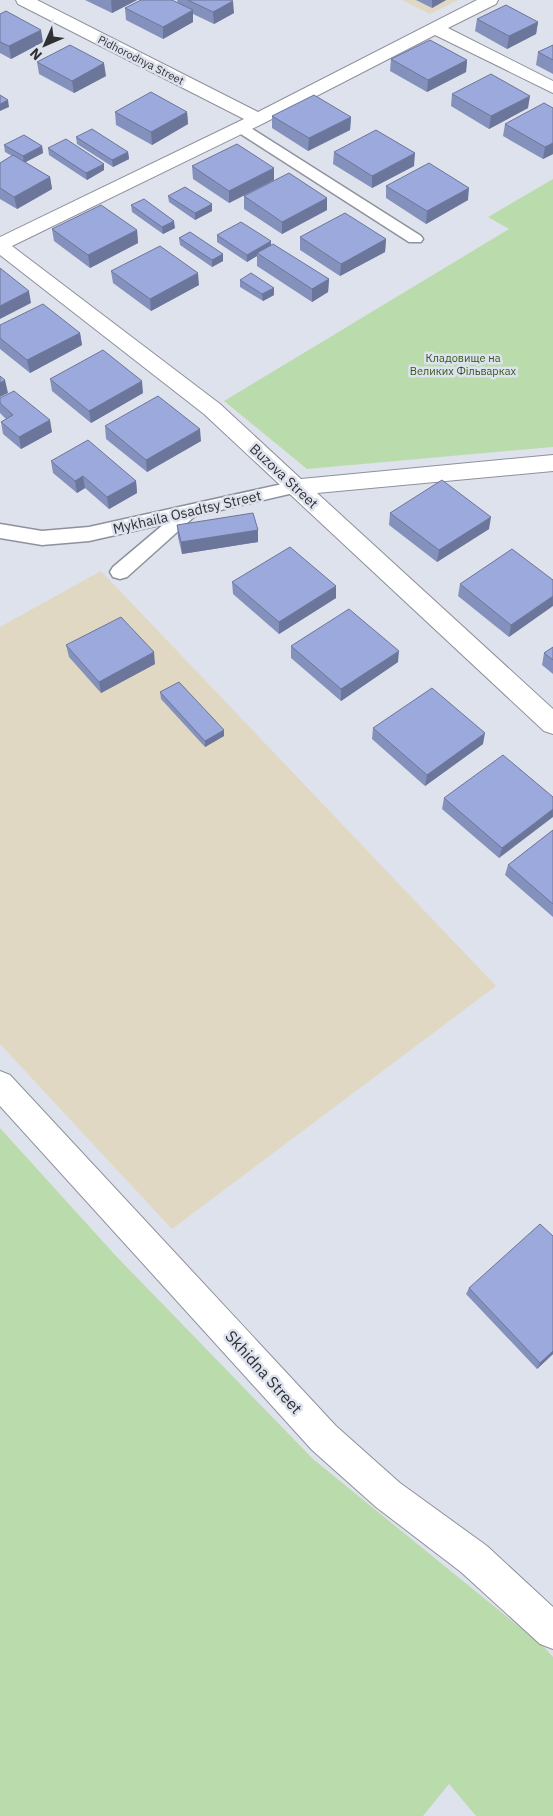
<svg xmlns="http://www.w3.org/2000/svg" width="553" height="1816" viewBox="0 0 553 1816" font-family="'IBM Plex Sans',sans-serif">
<rect width="100%" height="100%" fill="#dee2ed"/>
<path fill="#e0d8c2" d="M402,0H458L430,14Z
M101,571L496,986L172,1229L0,1044V627Z"/>
<path fill="#badcac" d="M553,179V447L307,469L224,401L509,229L488,217Z
M0,1128L116,1256L313,1459L544,1647L553,1657V1816H476L449,1784L423,1816H0Z"/>
<g fill="none" stroke-linecap="round" stroke-linejoin="round">
<g stroke="#8e919b" stroke-width="3">
<path id="service" d="M241,124L246,125L421,236L423,239L421,242H409L236,131L234,128L236,125Z
M296,481L302,483L305,487L302,491L195,516L127,577L120,579L113,577L110,572L113,567L164,524L89,541L42,545L0,538V524L42,531L89,527Z"/>
</g>
<g stroke="#8e919b" stroke-width="2">
<path id="minor" d="M16,0H37L258,112L477,0H498L496,4L448,28L553,81V93L435,35L264,123L12,246L220,404L301,479L553,455V471L317,493L553,709V734L544,731L204,414L0,255V237L244,119L18,4Z
M0,1071L10,1075L336,1426L400,1483L487,1546L553,1607V1649L540,1644L461,1572L376,1507L312,1450L0,1106Z"/>
</g>
<use href="#service" fill="#fff" fill-rule="evenodd"/>
<use href="#minor" fill="#fff" fill-rule="evenodd"/>
</g>
<path fill="#8591bd" d="M85,0H137L112,13Z
M177,0H231L234,13L214,24L193,14V22L163,39L126,20L125,8L178,3Z
M416,0H446L432,8Z
M0,14L43,42L11,59L0,53Z
M477,19L538,22L536,34L507,49L475,31Z
M553,45V74L536,65L538,52Z
M391,59L467,60L466,72L427,92L390,71Z
M37,62L106,76L74,93L39,74Z
M452,94L528,108L489,129L451,106Z
M553,108V154L543,159L503,136L505,124Z
M115,112H187L188,124L152,145L116,125Z
M272,116L351,117L350,130L308,151L272,128Z
M76,137L128,152L129,159L113,167L77,144Z
M4,145L42,146L43,153L25,162L50,177L52,189L17,209L0,199V163L12,156L5,152Z
M48,148L104,164V170L87,180L49,155Z
M334,152L414,166L372,188L333,164Z
M192,166L274,168V180L229,203L193,179Z
M386,186L468,200L426,224L386,198Z
M168,196L212,204V211L195,220L169,202Z
M244,196L327,210L282,234L244,209Z
M131,205L175,228L163,234L132,212Z
M52,229L137,230L138,243L90,268L54,241Z
M217,235L271,245L329,279L328,292L312,302L257,266V256L247,262L217,242Z
M300,237L386,239L385,252L340,276L300,250Z
M179,238L223,254V261L212,267L180,245Z
M111,271L199,285L151,311L113,283Z
M240,280L274,288V295L263,301L240,287Z
M0,325L80,333L82,345L30,373L0,349Z
M50,379L143,393L91,423L52,391Z
M0,398L52,432L21,449L3,434L1,422L6,419L0,413Z
M105,426L201,441L147,472L106,439Z
M51,461L136,481L137,493L109,509L85,488L77,493L53,473Z
M390,513L489,529L437,562L389,525Z
M177,525L258,542L182,554L178,537Z
M553,580L509,637L458,596L460,584Z
M232,582L336,598L279,634L233,594Z
M66,645L155,664L101,693L69,657Z
M291,646L398,662L341,701L291,658Z
M553,647V674L542,665L544,653Z
M160,692L224,736L205,747L161,699Z
M373,728L483,744L425,786L372,739Z
M553,797L499,858L442,809L444,798Z
M553,830V917L505,875L508,865Z
M553,1236V1354L537,1369L466,1294L469,1288Z"/>
<path fill="#6c769a" d="M112,0H137L112,13L111,1Z
M432,0H446L432,8Z
M233,1L234,13L214,24L213,12Z
M193,10V22L163,39V27Z
M538,22L536,34L507,49L509,36Z
M41,30L43,42L11,59L9,46Z
M467,60L466,72L427,92L428,80Z
M104,63L106,76L74,93L72,81Z
M530,96L528,108L489,129L491,116Z
M8,100L9,107L0,111V104Z
M187,112L188,124L152,145L151,132Z
M351,117L350,130L308,151L309,138Z
M553,143V154L543,159L545,147Z
M42,146L43,153L24,163L23,156Z
M128,152L129,159L113,167L112,160Z
M415,153L414,166L372,188V176Z
M104,164V170L87,180L86,173Z
M274,168V180L229,203V191Z
M50,177L52,189L17,209L14,197Z
M469,188L468,200L426,224L427,211Z
M327,198V210L282,234V222Z
M212,204V211L195,220V213Z
M174,221L175,228L163,234L162,227Z
M137,230L138,243L90,268L88,255Z
M386,239L385,252L340,276L341,264Z
M271,241V248L257,253V256L247,262V255Z
M223,254V261L212,267V260Z
M198,273L199,285L151,311L150,299Z
M329,279L328,292L312,302V289Z
M274,288V295L263,301L262,294Z
M29,291L31,303L0,319V306Z
M80,333L82,345L30,373L27,360Z
M5,380L8,393L0,397V383Z
M142,381L143,393L91,423L89,411Z
M50,420L52,432L21,449L19,437Z
M200,429L201,441L147,472L146,460Z
M83,476L85,488L77,493L75,481Z
M136,481L137,493L109,509L107,497Z
M491,517L489,529L437,562L439,550Z
M258,530V542L182,554L181,542Z
M336,586V598L279,634V622Z
M553,596V606L509,637L511,625Z
M399,651L398,662L341,701V689Z
M154,652L155,664L101,693L99,682Z
M224,730V736L205,747V741Z
M485,733L483,744L425,786L427,775Z
M553,809V817L499,858L502,848Z
M553,1351V1354L537,1369L540,1363Z"/>
<path fill="#9ba9dc" stroke="#6c769a" d="M141,0H172L193,10L163,27L125,8Z
M188,0H231L233,1L213,12Z
M506,5L538,22L509,36L477,19Z
M6,11L41,30L9,46L0,42V14Z
M430,40L467,60L428,80L391,59Z
M70,45L104,63L72,81L37,62Z
M553,45V60L538,52Z
M491,74L530,96L491,116L452,94Z
M151,92L187,112L151,132L115,112Z
M0,95L8,100L0,104Z
M314,95L351,117L309,138L272,116Z
M544,103L553,108V143L545,147L505,124Z
M92,129L128,152L112,160L76,137Z
M376,130L415,153L372,176L334,152Z
M24,135L42,146L23,156L4,145Z
M66,139L104,164L86,173L48,148Z
M237,144L274,168L229,191L192,166Z
M13,155L50,177L14,197L0,188V163Z
M429,163L469,188L427,211L386,186Z
M289,173L327,198L282,222L244,196Z
M185,187L212,204L195,213L168,196Z
M144,199L174,221L162,227L131,205Z
M101,205L137,230L88,255L52,229Z
M345,213L386,239L341,264L300,237Z
M241,222L271,241L247,255L217,235Z
M190,232L223,254L212,260L179,238Z
M273,244L329,279L312,289L257,253Z
M160,246L198,273L150,299L111,271Z
M0,268L29,291L0,306Z
M251,273L274,288L262,294L240,280Z
M43,304L80,333L27,360L0,338V325Z
M103,350L142,381L89,411L50,379Z
M0,376L5,380L0,383Z
M14,391L50,420L19,437L1,422L13,415L0,403V398Z
M158,396L200,429L146,460L105,426Z
M88,440L136,481L107,497L83,476L75,481L51,461Z
M442,480L491,517L439,550L390,513Z
M253,513L258,530L181,542L177,525Z
M290,547L336,586L279,622L232,582Z
M512,549L553,580V596L511,625L460,584Z
M349,609L399,651L341,689L291,646Z
M121,617L154,652L99,682L66,645Z
M553,647V660L544,653Z
M179,682L224,730L205,741L160,692Z
M432,688L485,733L427,775L373,728Z
M503,755L553,797V809L502,848L444,798Z
M553,830V904L508,865Z
M540,1224L553,1236V1351L540,1363L469,1288Z"/>
<g text-anchor="middle" stroke-width="5" stroke-linejoin="round" paint-order="stroke">
<g font-size="11" fill="#303135" stroke="#dee2ed">
<text transform="translate(141 60) rotate(27)" y="4">Pidhorodnya Street</text>
</g>
<g font-size="11" fill="#2e5918" stroke="#dee2ed">
<text x="463" y="362">Кладовище на<tspan x="463" dy="13">Великих Фільварках</tspan></text>
</g>
<g font-size="14" fill="#303135" stroke="#dee2ed">
<text transform="translate(284 476) rotate(43)" y="5">Buzova Street</text>
<text transform="translate(187 512) rotate(-13)" y="5">Mykhaila Osadtsy Street</text>
</g>
<g font-size="16" fill="#303135" stroke="#dee2ed">
<text transform="translate(264 1372) rotate(48)" y="6">Skhidna Street</text>
</g>
</g>
<g transform="translate(45 45) rotate(225)" stroke="#dee2ed" stroke-width="4" paint-order="stroke">
<path d="M0-4L9 19L0 12L-9 19Z" fill="#303135"/>
<text y="-8" font-size="14" font-weight="bold" text-anchor="middle" fill="#303135">N</text>
</g>
</svg>
